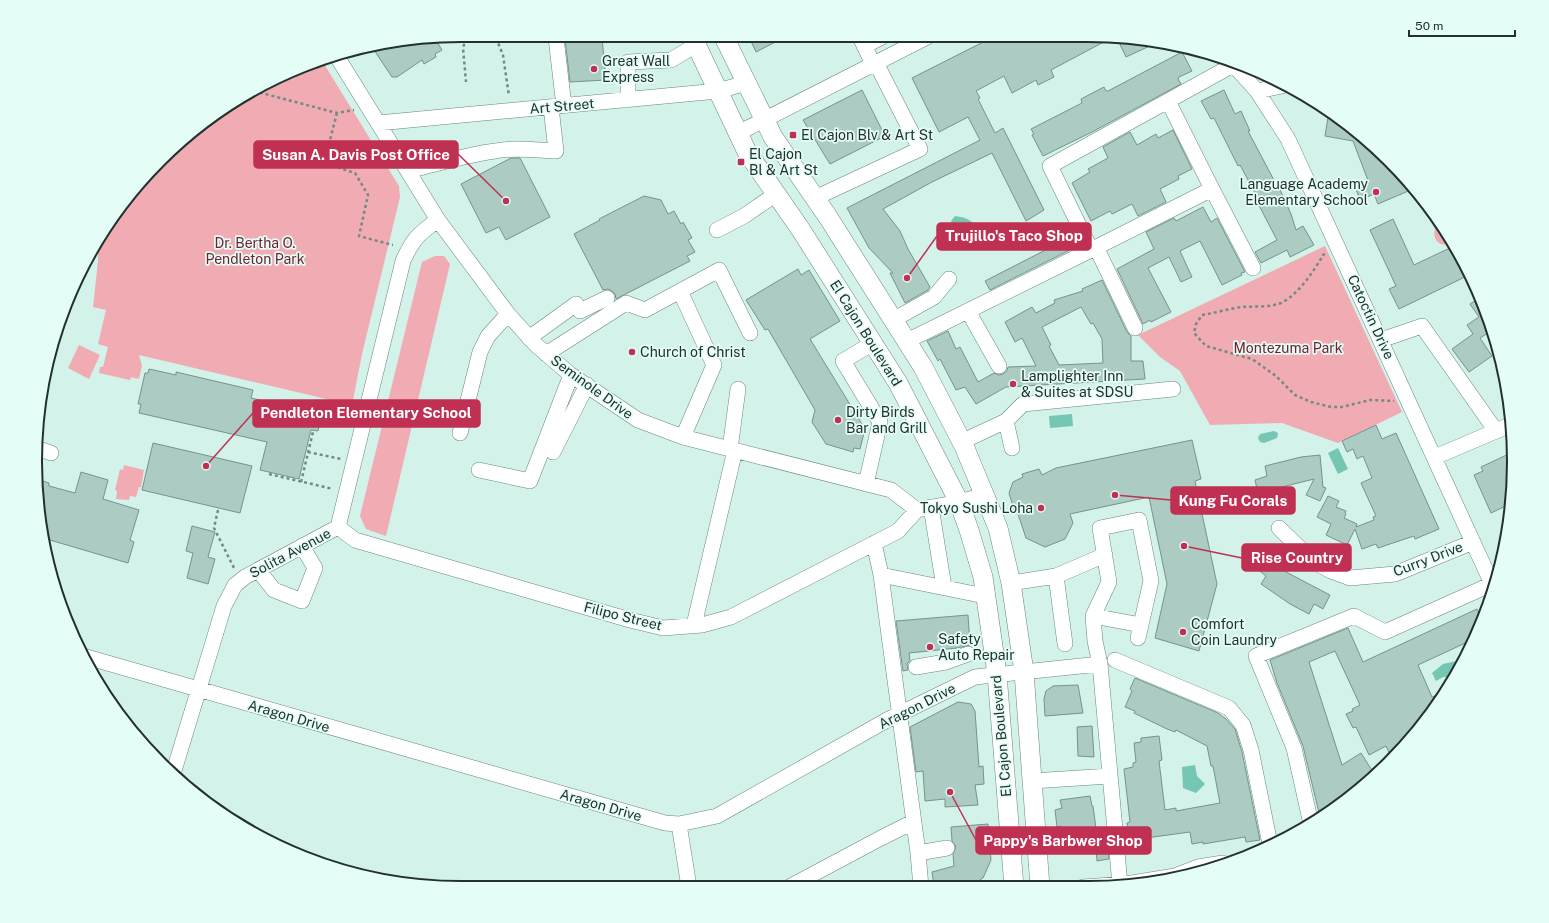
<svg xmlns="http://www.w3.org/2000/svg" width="1549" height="923" viewBox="0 0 1549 923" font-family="'Public Sans',sans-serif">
<rect width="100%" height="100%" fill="#d2f2ea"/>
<path fill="#f0abb3" d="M321,59L399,186L400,197L362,354L352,405L139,355L142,366L139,379L131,377L130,380L99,373L100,367H103L108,347L98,344L106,310L93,307L98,261V242L123,202L202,123L273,79Z
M1431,211L1442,225L1451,243C1440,248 1432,240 1435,229L1430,219Z
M1325,246L1402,412L1338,443L1282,423L1210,425L1180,371L1160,357L1138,335Z
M435,256H444L450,264L386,536L366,529L360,516L422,262Z
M79,345L100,355L89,379L68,368Z
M124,465L144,470L141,487H139L136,497L130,496L129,500L116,499L117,491L115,490L120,469L123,470Z"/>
<path fill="#76c6b4" d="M955,216C963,217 971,219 976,226L974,235L970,237C963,234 960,229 953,227L951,221Z
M1072,414L1073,426L1050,428L1049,416Z
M1274,431L1278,433L1277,438L1264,443L1260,442L1258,438L1260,434Z
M1338,448L1348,469L1338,474L1328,453Z
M1457,661L1459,667L1453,677H1443L1436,681L1432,673L1443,664Z
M1195,765L1197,776L1205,784L1196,793L1183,788L1182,767Z"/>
<path fill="#abcbc3" stroke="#76938c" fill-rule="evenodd" d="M995,36H1115L1051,70L1054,77L1038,85L1036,80L1012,93L1004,76L976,91L980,98L978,99L995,133L1003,128L1044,210L1026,221L992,153L932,182L883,209L900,231L908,249L930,287L928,290L905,303L890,273H893L869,248L847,208L980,140L968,117L939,132L912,78Z
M1116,36L1154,44L1126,57Z
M749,37H785L756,52Z
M589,38H602L606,80L570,82L565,39Z
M406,39H435L442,50L435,54L436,57L424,64L422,60L397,77H392L372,47Z
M1182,52L1192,71L1179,77L1178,79L1181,84L1094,131L1043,156L1032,135L1034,134L1031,129L1082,103L1081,99L1104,87L1106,91H1108Z
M862,90L885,136L830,164L803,120Z
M1224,90L1235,114L1241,111L1250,131H1248L1276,184L1277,183L1291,214L1296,230L1303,226L1314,245L1290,257L1287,250L1261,263L1255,252L1277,240L1253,194L1255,193L1240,165L1238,166L1214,118L1211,119L1201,101Z
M1329,111L1389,160L1413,189L1378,204L1374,194L1360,200L1356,189L1369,183L1353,141L1325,136Z
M1173,130L1192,169L1178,176L1179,179L1160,189L1166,202L1138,216L1132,204L1112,214L1110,211L1091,221L1072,183L1090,172L1088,169L1108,158L1103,147L1130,132L1137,145L1156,134L1158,138Z
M511,158H520L550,217L506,240L499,227L486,233L461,184Z
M644,196L661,200L668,214L674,211L681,224L683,222L692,238L688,240L695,252L687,256L690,261L616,299L615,294L612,291L608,289L603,290L574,234L600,220L599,219Z
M1203,207L1211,222L1217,218L1245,272L1241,273L1242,275L1222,285L1200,241L1180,251L1192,277L1181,282L1169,257L1148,268L1171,312L1151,322L1150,320L1143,324L1117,269L1154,249L1146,232L1174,218L1176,221Z
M1393,219L1414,265L1454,246L1469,275L1399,309L1389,289L1396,286L1370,230Z
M1065,240L1070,250L990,290L985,281Z
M798,269L801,275L809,270L840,321L810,339L865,429L860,449L854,448L853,452L826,444L812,422L815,410L768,329L765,330L746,300Z
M1102,280L1127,332L1131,336V361H1143L1145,379L1006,387L976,404L965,387L956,390L940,359L938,361L927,341L948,331L956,349L960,347L978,382L994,373L999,375L1003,374L1007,371L1008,367L1036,366L1022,338L1015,342L1005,322L1032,307L1036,313L1055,303L1054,300L1083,291L1082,289ZM1081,307L1091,324L1093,323L1102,339L1103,363L1059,365L1049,346L1051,345L1042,327Z
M1481,297L1491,330L1489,331L1487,328L1485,329L1488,333L1480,338L1492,356L1469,372L1452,349L1473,334L1467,325L1479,317L1470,304Z
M149,369L176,375V372L253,390L251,398L276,404L277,401L282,402L283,400L323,410L318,431L311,430L299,479L260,470L267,442L139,413L141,404H138L145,373H148Z
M1376,425L1382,439L1396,433L1439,529L1415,539L1414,536L1378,548L1376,544L1362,549L1355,529L1347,545L1326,535L1331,524L1317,517L1328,496L1339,501L1336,507L1346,511L1345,513L1346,514L1344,518L1357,524L1356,527L1374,520L1373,517L1376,516L1361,483L1372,478L1363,456L1357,459L1353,449L1347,452L1342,441Z
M1192,440L1201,479L1195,481L1217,584L1199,651L1155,638L1167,584L1149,497L1070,514L1073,523L1065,539L1045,547L1026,538L1018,514L1015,513L1009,493L1013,482L1023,477L1022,474L1039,469L1042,475L1056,468Z
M153,443L252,466L240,513L142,490Z
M1513,452L1514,462L1510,504L1491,513L1474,475L1483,471L1481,467Z
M1320,455L1323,487L1326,488L1320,501L1306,495L1314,479L1258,493L1255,480L1267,476L1265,466L1301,457Z
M81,472L108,480L103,499L139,510L130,540L134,542L128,563L43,538L37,479L49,483V486L75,493Z
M192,526L215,532L208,557L215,559L208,584L187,578L193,553L186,551Z
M1264,557L1286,572L1330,595L1323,609L1314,604L1309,614L1290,604L1261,584L1266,576L1256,568Z
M1477,609L1483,621L1474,639L1418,665L1432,697L1446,691L1442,699L1391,757L1386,746L1369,755L1356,727L1353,728L1346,714L1353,711L1352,709L1360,705L1335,651L1309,662L1342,765L1361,753L1375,775L1369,782L1320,817L1303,746L1277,683L1270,660L1348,628L1363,662Z
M968,615L970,645L957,648L909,653L910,660L907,664L908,670L903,671L896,621Z
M1135,678L1218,713L1226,719L1235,729L1242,752L1260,840L1246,842L1245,837L1203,844V842L1192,844L1190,832L1131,840L1127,823L1130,822L1124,769L1133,767V763L1136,762L1134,743L1141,742V738L1159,736L1162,760L1159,761L1165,810L1176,808V811L1220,803L1213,766H1211L1207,746L1176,730L1175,732L1167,729L1134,713L1135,711L1125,707L1132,691L1130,689Z
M1078,685L1083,713L1045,716L1044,699L1046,691L1053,686Z
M958,702L971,704L975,711L979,767L983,766L984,784L975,785L978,805L945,807V799L925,801L923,771L916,772L910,727Z
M1092,726L1094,757L1078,756L1077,727Z
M1090,796L1092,806H1093L1097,836H1107L1109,859L1097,861L1096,848L1075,851L1078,840L1061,842V826L1057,827L1055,810L1062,808L1060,800Z
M988,824L991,860L983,878L969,887H934L932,872L954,866L953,854L956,847L952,841L951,827Z"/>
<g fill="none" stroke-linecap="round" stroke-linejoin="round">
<g stroke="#69877f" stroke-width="16">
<path id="minor" d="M860,37L873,64
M556,38L564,106
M864,46L882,37
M336,55L438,220L508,314L536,345L571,375L638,420L683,437L891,490L917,510
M1229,60L1257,91L1288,139L1493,586
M1257,91L1282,86
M628,100V62L671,60L696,45
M378,123L718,91L746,83
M738,133L927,37
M408,171C436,164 465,155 495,151C515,147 536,150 556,151L551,107
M1212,189L1253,268
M815,198L920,149L876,63
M717,230L744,216L776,194
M1096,247L1135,328
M1091,250L1212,189L1168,101
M680,291L714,365L683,437
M968,311L999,366
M893,320L934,297L949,279
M529,338L576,304L580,311L607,298
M1381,340L1422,326L1496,431
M907,341L1091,250L1050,166L1233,65
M546,354L626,303L645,310L719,270L750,333
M1006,421L1012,448
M460,433L480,352L488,336L508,314
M961,442L1006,421L1023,404L1173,389
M36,448L51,453
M730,449L738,389
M553,452L587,385
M1435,457L1510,425
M479,470L530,481L571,375
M866,484L880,422L843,361L873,343
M931,507L944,587
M338,527L355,540L630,620L663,628L702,625L731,617L898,531L917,510L959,502L985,495
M1279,528L1314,562L1331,571L1350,578L1395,574L1473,542
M874,543L881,575L985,596
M258,570L274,590L302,601L315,568L302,546
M881,575L918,853L921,887
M1056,576L1065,644
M1011,583L1056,576L1105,555
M1093,616L1141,625
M694,625L735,450
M83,656L665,823L679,824L717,816L887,720L975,677L1100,664
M1115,660L1229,708L1243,725L1251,750L1270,844
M916,667L946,662L968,654
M173,774L224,606L235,585L245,577L338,527L403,261C413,239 418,234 438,220
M1032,781L1110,776
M679,824L689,887
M1311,824L1294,748L1256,656L1354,616L1385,632L1492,584
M918,853L947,848
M1120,885L1100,664L1095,641L1093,616L1109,582L1100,528L1139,520L1151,581L1138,638
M789,887L881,838L913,822
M1083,887L1126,884L1175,876L1198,867L1223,863"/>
</g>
<g stroke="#69877f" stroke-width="20">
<path id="major" d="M724,37L773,137L828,217L923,367L964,446L998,528L1011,583L1024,672L1040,887
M693,38L747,152L801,230L898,383L959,502L969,530L983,577L997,674L1014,887"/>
</g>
<path stroke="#748a84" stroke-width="2.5" stroke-dasharray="3 3" stroke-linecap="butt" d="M466,38L463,48L466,82
M496,38L503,55L509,96
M254,91L337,113L354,110
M337,113L324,163L355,173L368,195L359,236L393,245
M1325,254L1323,255C1314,271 1298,295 1281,303C1268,308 1254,306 1241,307C1228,309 1215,313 1202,315L1196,324L1194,333L1206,346L1252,359L1276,376L1295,395L1311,402L1331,407H1342L1370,400L1394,401
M308,452L341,459
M269,474L333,489
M301,482L313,432
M218,510L214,528L234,568"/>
<use href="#minor" stroke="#fff" stroke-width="15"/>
<use href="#major" stroke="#fff" stroke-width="19"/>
</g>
<g fill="#c03053" stroke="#e4fef7" stroke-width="1.5">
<circle cx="594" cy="69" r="4"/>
<rect x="789" y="131" width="8" height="8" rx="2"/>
<rect x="737" y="158" width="8" height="8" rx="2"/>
<circle cx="1376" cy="192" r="4"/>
<circle cx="632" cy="352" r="4"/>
<circle cx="1013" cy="384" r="4"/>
<circle cx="838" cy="420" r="4"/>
<circle cx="1041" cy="508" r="4"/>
<circle cx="1183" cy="632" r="4"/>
<circle cx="930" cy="647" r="4"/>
</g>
<g text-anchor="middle" stroke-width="3.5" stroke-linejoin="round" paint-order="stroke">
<g font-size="14" fill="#24302d" stroke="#e4fef7" text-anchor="start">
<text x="602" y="66">Great Wall<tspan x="602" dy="16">Express</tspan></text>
<text x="801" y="140">El Cajon Blv &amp; Art St</text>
<text x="749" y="159">El Cajon<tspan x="749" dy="16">Bl &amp; Art St</tspan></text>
<text x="1368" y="189" text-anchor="end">Language Academy<tspan x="1368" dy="16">Elementary School</tspan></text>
<text x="640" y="357">Church of Christ</text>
<text x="1021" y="381">Lamplighter Inn<tspan x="1021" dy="16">&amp; Suites at SDSU</tspan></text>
<text x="846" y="417">Dirty Birds<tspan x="846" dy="16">Bar and Grill</tspan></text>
<text x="1033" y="513" text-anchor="end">Tokyo Sushi Loha</text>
<text x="1191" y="629">Comfort<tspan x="1191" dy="16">Coin Laundry</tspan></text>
<text x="938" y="644">Safety<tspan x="938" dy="16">Auto Repair</tspan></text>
</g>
<g font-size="14" fill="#24302d" stroke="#e4fef7">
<text transform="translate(562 106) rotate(-5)" y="5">Art Street</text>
<text transform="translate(1371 317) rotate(65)" y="5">Catoctin Drive</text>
<text transform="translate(866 333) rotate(58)" y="5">El Cajon Boulevard</text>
<text transform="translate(592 387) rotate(36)" y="5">Seminole Drive</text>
<text transform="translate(290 553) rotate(-28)" y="5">Solita Avenue</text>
<text transform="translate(1428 559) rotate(-21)" y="5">Curry Drive</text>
<text transform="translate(623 616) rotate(14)" y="5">Filipo Street</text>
<text transform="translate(917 706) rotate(-27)" y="5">Aragon Drive</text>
<text transform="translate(289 716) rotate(16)" y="5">Aragon Drive</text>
<text transform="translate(1001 736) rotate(-95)" y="5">El Cajon Boulevard</text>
<text transform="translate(601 805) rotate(16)" y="5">Aragon Drive</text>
</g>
<g font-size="14" fill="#722133" stroke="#e4fef7">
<text x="255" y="248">Dr. Bertha O.<tspan x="255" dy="16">Pendleton Park</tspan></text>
<text x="1288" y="353">Montezuma Park</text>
</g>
</g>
<path d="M0 0H1549V923H0ZM461 42H1088A419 419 0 0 1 1507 461V462A419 419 0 0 1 1088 881H461A419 419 0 0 1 42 462V461A419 419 0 0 1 461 42Z" fill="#e4fef7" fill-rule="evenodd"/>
<path fill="none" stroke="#24302d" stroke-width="2" d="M461 42H1088A419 419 0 0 1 1507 461V462A419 419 0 0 1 1088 881H461A419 419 0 0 1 42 462V461A419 419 0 0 1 461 42Z"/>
<path fill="none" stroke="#c03053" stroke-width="1.5" d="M506 201L458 154M907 278L937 236M206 466L253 413M1115 495L1171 500M1184 546L1242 558M950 792L976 840"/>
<g fill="#c03053" stroke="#e4fef7" stroke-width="1.5">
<circle cx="506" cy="201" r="4"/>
<circle cx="907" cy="278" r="4"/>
<circle cx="206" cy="466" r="4"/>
<circle cx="1115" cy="495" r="4"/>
<circle cx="1184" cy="546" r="4"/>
<circle cx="950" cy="792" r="4"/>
</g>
<g fill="#c03053" stroke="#c03053" stroke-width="1.5">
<rect x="254" y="141" width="204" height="27" rx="4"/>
<rect x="937" y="223" width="154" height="27" rx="4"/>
<rect x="253" y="400" width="227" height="27" rx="4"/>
<rect x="1171" y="487" width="124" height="27" rx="4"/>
<rect x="1242" y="544" width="109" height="27" rx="4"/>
<rect x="976" y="827" width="175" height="27" rx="4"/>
</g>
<g font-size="15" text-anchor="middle" font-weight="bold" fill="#fff">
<text x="356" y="160">Susan A. Davis Post Office</text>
<text x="1014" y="241">Trujillo's Taco Shop</text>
<text x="366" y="418">Pendleton Elementary School</text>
<text x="1233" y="506">Kung Fu Corals</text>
<text x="1297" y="563">Rise Country</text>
<text x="1063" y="846">Pappy's Barbwer Shop</text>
</g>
<path d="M1409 30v6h106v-6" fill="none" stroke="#24302d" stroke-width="2"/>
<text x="1415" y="30" font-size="12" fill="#24302d" stroke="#e4fef7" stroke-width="3" paint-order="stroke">50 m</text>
</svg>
